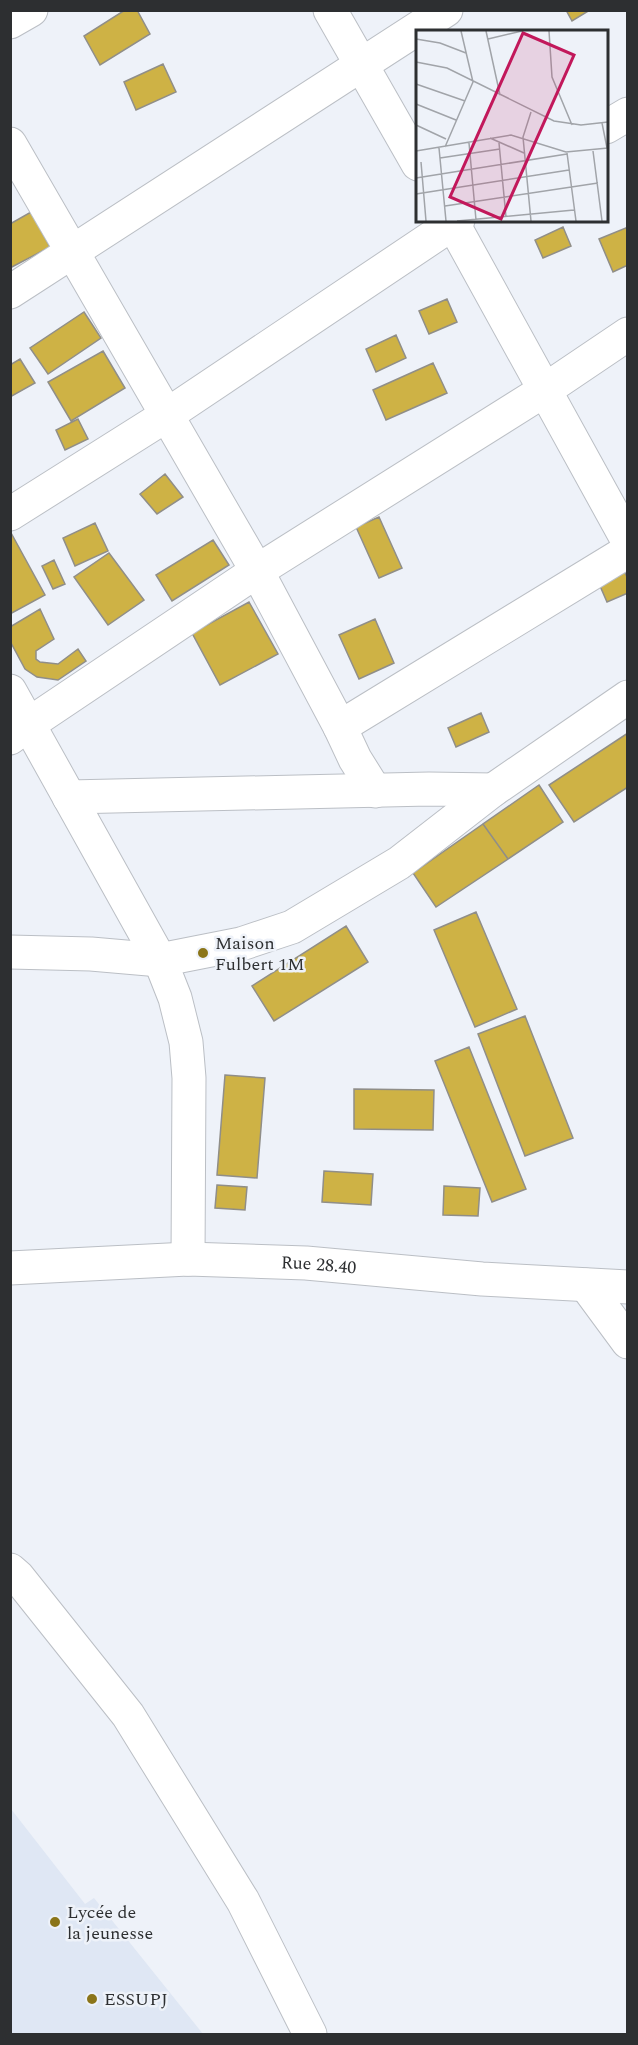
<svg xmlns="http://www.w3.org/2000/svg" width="638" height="2045" viewBox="0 0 638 2045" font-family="Spectral,serif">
<rect width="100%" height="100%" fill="#eef2f9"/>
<path fill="#dfe7f4" d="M11,1809L85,1904L94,1898L203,2034H11Z"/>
<path fill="#ceb245" stroke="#908e88" stroke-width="1.5" d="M125,10H137L150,34L100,65L84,36Z
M566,10H590L572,21Z
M163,64L176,92L136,110L124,82Z
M31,212L50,247L10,268V224Z
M563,227L571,246L543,258L535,240Z
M628,227V265L613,272L599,239Z
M447,299L457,322L429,334L419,311Z
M84,312L101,338L48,374L30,348Z
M396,335L406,358L376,372L366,349Z
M103,351L125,388L71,421L48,382Z
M20,359L35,383L10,397V365Z
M433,363L447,393L386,420L373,390Z
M78,419L88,439L65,450L56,430Z
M165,474L183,497L157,514L140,494Z
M379,517L402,568L379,578L356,527Z
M95,523L108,551L75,566L63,538Z
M10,531L45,595L10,614Z
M213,540L229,565L172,601L156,575Z
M109,553L144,600L108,625L74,577Z
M54,560L65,584L53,589L42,566Z
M622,567L628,579V593L607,602L597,579Z
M249,602L278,654L220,685L192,633Z
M40,609L54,639L36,651V659L40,662L58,664L78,649L86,661L58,680L37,677L25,669L10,641V627Z
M375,619L394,663L359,679L339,635Z
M481,713L489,732L456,747L448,728Z
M628,733V787L574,822L549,785Z
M539,785L563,822L508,859L483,824Z
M483,824L508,859L436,907L413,873Z
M476,912L517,1009L475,1027L434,930Z
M346,926L368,962L274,1021L252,986Z
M525,1016L573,1138L525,1156L478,1034Z
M469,1047L526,1189L492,1202L435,1061Z
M225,1075L265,1078L257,1178L217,1175Z
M354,1089L434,1090L433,1130L354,1129Z
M324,1171L373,1174L371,1205L322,1202Z
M217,1185L247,1187L245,1210L215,1208Z
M444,1186L480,1188L478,1216L443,1215Z"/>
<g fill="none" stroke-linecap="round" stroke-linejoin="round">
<g stroke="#bbbfc5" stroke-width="35">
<g id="minor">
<path d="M330,10L418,164"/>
<path d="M10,22L31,10"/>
<path d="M606,127L628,114"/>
<path d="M10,144L257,571L340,727L355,759L375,791"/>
<path d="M451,220L628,541"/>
<path d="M10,292L446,10"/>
<path d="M10,514L167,415L458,220"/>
<path d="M10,691L160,960L175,998L186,1042L189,1078L188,1259"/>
<path d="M340,727L628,551"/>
<path d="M10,738L29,724L257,571L545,390L628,334"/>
<path d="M69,797L429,789L493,790"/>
<path d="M10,952L91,954L160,960L241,944L292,927L399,863L493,790L628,697"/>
<path id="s1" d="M10,1268L188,1259L306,1263L482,1279L628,1287"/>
<path d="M586,1285L628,1342"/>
<path d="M10,1570L18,1577L128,1715L243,1901L310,2034"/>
</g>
</g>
<use href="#minor" stroke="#fff" stroke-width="33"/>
</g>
<g fill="#8b7519" stroke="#eef2f9" stroke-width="2">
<circle cx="203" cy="953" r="6"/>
<circle cx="55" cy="1922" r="6"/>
<circle cx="92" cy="1999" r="6"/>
</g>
<g text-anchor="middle" stroke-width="5" stroke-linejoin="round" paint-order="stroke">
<g font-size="18" fill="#2d2f31" stroke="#eef2f9" text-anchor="start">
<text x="215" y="949">Maison<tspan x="215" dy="21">Fulbert 1M</tspan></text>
<text x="67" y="1918">Lycée de<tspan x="67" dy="21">la jeunesse</tspan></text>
<text x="104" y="2005">ESSUPJ</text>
</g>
<g font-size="18" fill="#2d2f31" stroke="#eef2f9">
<text dy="6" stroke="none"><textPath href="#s1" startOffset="309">Rue 28.40</textPath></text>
</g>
</g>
<g transform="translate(416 30)">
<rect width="192" height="192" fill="#eef2f9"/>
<path fill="none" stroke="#a1a4a9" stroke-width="1.5" d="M70,1L84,65M133,1L136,47L156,95M0,9L24,13L50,23M72,9L106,1M0,32L31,38L138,91L165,95L192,92M0,54L49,71M0,74L40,90M115,82L107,107L115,191M186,93L191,118M0,95L30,109M74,108L108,123M53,113L60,190M83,113L90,187M29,117L57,52L45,1M23,118L30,191M0,121L95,105L150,122L192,118M177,121L186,191M151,123L160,191M24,128L84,119M5,132L10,191M0,148L151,124M0,164L153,140M29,176L182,153M41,191L158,180"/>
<path fill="#c2185b" fill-opacity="0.15" stroke="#c2185b" stroke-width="3" d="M107,3L158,25L85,189L34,167Z"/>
<rect width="192" height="192" fill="none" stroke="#2d2f31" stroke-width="3"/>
</g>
<rect width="638" height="2045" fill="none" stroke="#2d2f31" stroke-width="24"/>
</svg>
